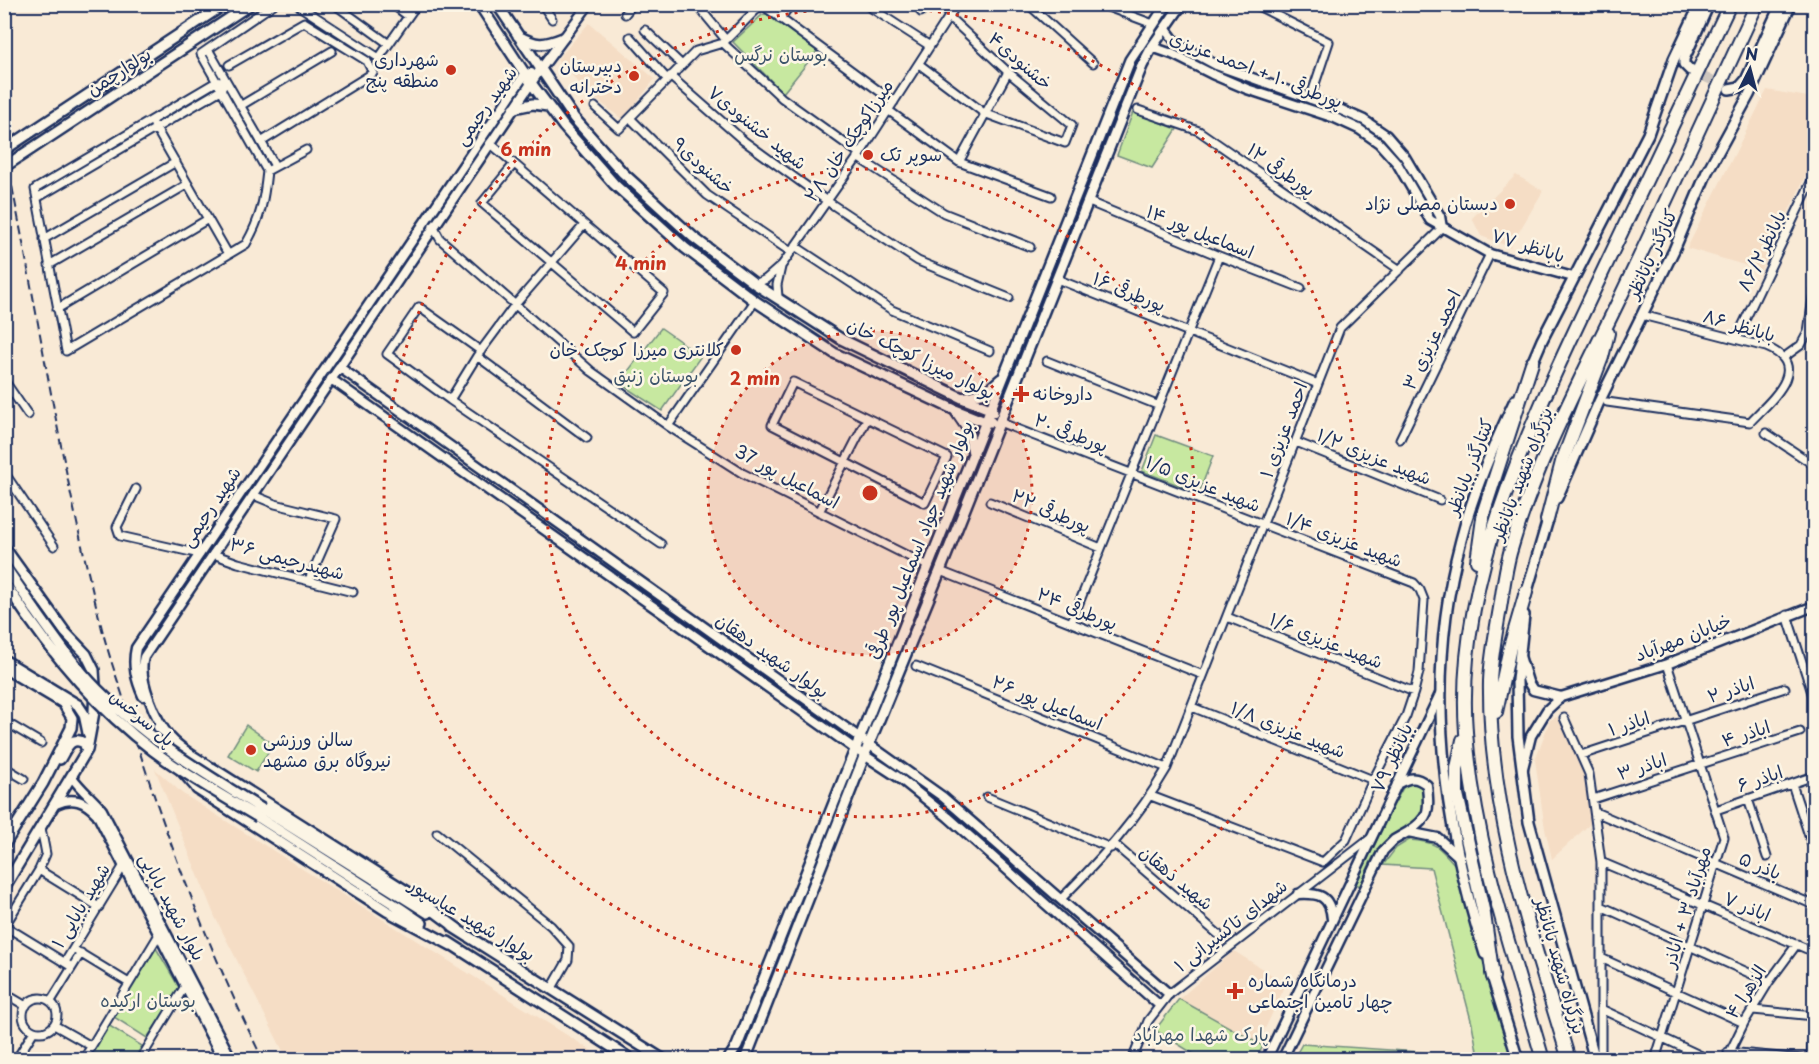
<svg xmlns="http://www.w3.org/2000/svg" width="1819" height="1064" viewBox="0 0 1819 1064" font-family="'Playpen Sans','Playpen Sans Arabic',sans-serif">
<rect width="100%" height="100%" fill="#f9ead6"/>
<filter id="ink" filterUnits="userSpaceOnUse"><feTurbulence type="fractalNoise" baseFrequency=".0167" numOctaves="2"/><feDisplacementMap in="SourceGraphic" scale="12" xChannelSelector="R" yChannelSelector="G"/><feConvolveMatrix kernelMatrix="1 2 1 2 8 2 1 2 1" color-interpolation-filters="sRGB"/></filter>
<g filter="url(#ink)">
<path fill="#f5ddc5" d="M589,23L655,79L623,120L591,95L557,60Z
M1767,90L1814,98V158L1761,270L1687,248Z
M1516,175L1543,191L1510,247L1481,236L1472,218Z
M1556,717L1563,722L1584,775L1591,823L1552,859L1545,829L1535,760L1550,720Z
M155,769L183,794L605,1059H287L215,917Z
M1234,951L1286,984L1258,1044L1179,999Z"/>
<path fill="#c7e8a0" stroke="#718c7f" stroke-width="1.5" d="M766,14L817,51L783,93L733,42L762,15Z
M1133,112L1177,129L1152,168L1117,155Z
M661,328L701,356L662,411L619,383Z
M1156,435L1213,456L1199,493L1142,471Z
M246,725L273,744L256,772L228,755Z
M1414,781L1422,786C1429,831 1411,817 1385,841C1373,852 1367,871 1360,886L1356,884L1393,806L1404,786Z
M1409,840C1436,842 1438,845 1455,865L1512,1059L1293,1060L1302,1044L1478,1056L1472,1024L1431,868L1383,865L1396,848Z
M156,948L180,989L147,1038L114,1017Z
M1179,999L1263,1046L1256,1059H1202L1155,1030Z
M108,1025L142,1046L134,1059L87,1060Z"/>
<g fill="none" stroke-linecap="round" stroke-linejoin="round">
<path stroke="#cdc5be" stroke-width="9" stroke-dasharray="9 4.5" stroke-linecap="butt" d="M1692,71L1723,86"/>
<g stroke="#1b2f5e" stroke-width="11">
<path id="minor" d="M296,4L379,58L417,4
M334,4L389,44
M392,4L408,16
M542,4L552,19
M761,4L894,102
M865,4L930,46
M1028,4L1093,63
M1100,4L1153,24
M1254,4L1329,42L1310,99
M702,11L726,40
M921,12L926,4
M625,14L633,4
M780,19L791,4
M645,30L682,65
M630,37L667,79
M723,43L782,98L860,154
M208,49L275,166
M919,64L984,113L1065,143L1072,125L1008,72L949,17
M229,65L304,22L367,61L373,73L261,142
M670,76L744,141L827,201L918,261L1009,298
M226,81L216,82L35,189L66,351L246,244C261,218 264,200 267,171L306,150
M240,106L332,51
M595,107L619,129L696,51L723,43L761,5
M888,110L959,162L1051,196
M1138,110L1199,131L1400,270
M630,118L707,195L791,252
M154,125L228,254
M490,143L664,293L633,332L482,203L514,164
M857,157L944,213L1030,247
M959,162L1008,72
M267,171L201,54L274,4
M37,198L221,90L226,81
M1089,202L1219,256L1301,288
M433,226L440,239L591,371L668,426L742,473L928,566
M44,239L176,162
M795,246L892,310L990,351
M49,265L188,184
M1057,279L1318,384
M755,284L766,279L782,265L860,154L957,4
M778,297L777,285L781,267
M57,309L208,219
M1736,339L1814,176
M481,351L419,307L387,354L450,400L661,544
M477,356L587,438
M1783,358L1801,345L1808,332L1814,291
M1047,361L1157,405
M4,380L28,415
M793,382L947,457L925,503L772,425Z
M450,400L477,356L514,306L584,225
M1607,402L1750,422C1771,400 1813,366 1766,347L1642,315
M999,422L1414,583L1420,590L1424,600L1419,672L1414,692L1406,716L1373,780L1346,840L1323,862L1151,796
M668,426L755,301
M1766,433L1814,465
M1400,439L1490,254
M1296,442L1440,500
M4,472L54,546
M136,489L117,527L120,536L200,554
M253,495L275,504L336,519L309,580
M990,502L1101,548
M819,512L867,419
M213,554L238,563L353,592
M940,571L1203,675
M1787,615L1814,699
M1227,617L1414,692
M1071,623L1219,256
M916,666L1167,768
M1192,707L1373,780
M1564,718L1589,774L1601,862V1052
M4,721L41,743
M1581,755L1785,688
M4,767L24,779
M1792,784L1814,851
M987,797L1111,848
M1593,799L1800,732
M1748,799L1767,857
M1716,810L1814,776
M1595,812L1814,905
M437,833L551,926L569,946L568,960L552,988
M1114,844L1218,934
M1601,862L1814,952
M39,870L99,907
M1061,899C1102,858 1138,818 1167,768L1340,328L1442,228
M1601,906L1769,982
M5,926L72,967
M4,927L39,870L46,854L41,828
M73,949L129,983
M1601,958L1744,1023
M65,962L124,865
M4,993L26,1006
M23 1015a17 17 0 1 1 34 0a17 17 0 1 1-34 0Z
M51,1001L81,953
M1601,1009L1710,1060
M1753,1010L1814,1016
M54,1025L91,1046
M1728,1052L1813,1060
M1811,1059L1814,1020
M16,1060L34,1031
M83,1060L158,936
M140,1060L185,986
M1132,1060L1148,1021L1169,994L1371,838
M1655,1060L1724,837L1667,664
M1726,1060L1744,1023L1769,982L1797,944"/>
</g>
<g stroke="#1b2f5e" stroke-width="13">
<path id="tertiary" d="M1166,29L1177,44L1216,65L1339,109L1364,120L1386,135L1405,157L1440,216L1442,228
M1152,47L1172,54L1212,74L1247,89L1335,118L1359,129L1379,143L1397,163L1430,220L1490,254L1573,277
M339,367L943,797L1169,994
M331,379L855,749L898,777L948,817L1159,1005
M1520,656L1528,682L1533,690L1561,697
M143,696C136,680 132,665 136,648L525,74L531,73
M158,727L182,772L197,789
M212,768C198,758 181,750 170,737C156,721 137,678 144,657L540,70L589,4
M1523,768L1531,736L1547,710L1561,697L1667,664L1814,606
M72,777C81,790 92,798 102,810L232,1060
M1397,784C1410,777 1416,776 1427,785C1429,809 1431,817 1409,831
M56,804C73,796 85,801 97,814L223,1060
M1298,894C1319,893 1330,895 1332,919
M1266,1060L1440,694
M1282,1060L1383,851L1394,840L1408,832L1438,838L1460,858"/>
</g>
<g stroke="#1b2f5e" stroke-width="14">
<path id="secondary" d="M479,4L531,83L564,127L614,184L685,248L755,301L834,353L955,410L985,422H991
M497,4L574,118L623,173L693,237L755,284L841,339L962,398L990,409L993,412
M518,36C537,46 543,46 563,38
M1690,70L1684,64V59L1709,4
M1729,89L1740,87L1746,80L1781,4
M514,108L533,104L548,106
M4,150L225,4
M4,167L251,4
M1530,368L1542,340L1648,134L1674,59L1700,4
M962,398L986,392L1001,379
M955,410L968,429L973,453
M1557,498L1599,402L1674,250L1707,172L1749,95L1791,4
M4,547L65,632L86,654L94,670L95,685L94,712L87,750L4,888
M4,565L35,610
M4,582L28,617
M1525,598L1549,516
M1524,615L1517,680L1518,736L1529,822L1595,1060
M4,660L78,705L84,714L88,733
M4,668L63,703L72,718L71,728L43,783L4,845
M60,759C66,749 71,735 84,743L87,750
M262,809L428,913
M258,817L400,908L422,923
M453,927L664,1060
M448,942L632,1060
M451,945L387,911L197,789C192,779 194,771 204,766L212,768L411,894L458,929
M1485,954C1442,821 1424,677 1461,540C1473,492 1494,445 1515,400
M1491,973L1518,1060
M728,1060L737,1046L1130,60L1167,4
M745,1060L869,744L940,571L1142,66L1152,47L1182,4"/>
</g>
<g stroke="#1b2f5e" stroke-width="16">
<path id="trunk" d="M1547,520L1562,462L1602,357L1608,333
M1477,561L1484,511L1532,363
M1496,712L1510,647L1526,592
M1463,740L1457,768V794L1484,914L1493,977
M1543,1060C1512,952 1474,844 1466,732C1454,573 1538,409 1604,269C1646,181 1688,93 1730,4
M1569,1060C1532,936 1488,812 1490,681C1491,657 1496,632 1500,608C1503,590 1505,571 1510,553C1535,464 1579,383 1619,300C1666,202 1711,103 1757,4"/>
</g>
<use href="#minor" stroke="#fcf5e5" stroke-width="7"/>
<use href="#tertiary" stroke="#fcf5e5" stroke-width="8"/>
<use href="#secondary" stroke="#fcf5e5" stroke-width="9"/>
<use href="#trunk" stroke="#fcf5e5" stroke-width="12"/>
<path stroke="#1b2f5e" stroke-width="2" stroke-dasharray="9 4.5" stroke-linecap="butt" d="M4,147C37,305 60,465 100,621C106,646 114,670 122,694C159,820 205,942 263,1060"/>
<g stroke="#1b2f5e" stroke-width="14" stroke-linecap="butt">
<path id="secondary-bridge" d="M35,610C55,638 74,666 98,690C146,739 204,773 262,809
M28,617C68,674 114,725 172,764C200,783 229,800 258,817"/>
</g>
<use href="#secondary-bridge" stroke="#fcf5e5" stroke-width="9"/>
</g>
</g>
<circle cx="870" cy="493" r="162" fill="#c8321e" fill-opacity=".12"/>
<g fill="none" stroke="#c8321e" stroke-width="3" stroke-dasharray="3 6">
<circle cx="870" cy="493" r="162"/>
<circle cx="870" cy="493" r="324"/>
<circle cx="870" cy="493" r="486"/>
</g>
<g fill="#c8321e" stroke="#fcf5e5" stroke-width="2">
<circle cx="451" cy="70" r="6"/>
<circle cx="634" cy="76" r="6"/>
<circle cx="868" cy="155" r="6"/>
<circle cx="1510" cy="204" r="6"/>
<circle cx="736" cy="350" r="6"/>
<path d="M1018 385h6v6h6v6h-6v6h-6v-6h-6v-6h6z"/>
<circle cx="251" cy="750" r="6"/>
<path d="M1232 982h6v6h6v6h-6v6h-6v-6h-6v-6h6z"/>
</g>
<g text-anchor="middle" stroke-width="5" stroke-linejoin="round" paint-order="stroke">
<g font-size="18" fill="#3d546b" stroke="#fcf5e5">
<text x="781" y="61">بوستان نرگس</text>
<text x="656" y="382">بوستان زنبق</text>
<text x="148" y="1007">بوستان ارکیده</text>
<text x="1201" y="1041">پارک شهدا مهرآباد</text>
</g>
<g font-size="18" fill="#1b2f5e" stroke="#fcf5e5" text-anchor="end">
<text x="439" y="66">شهرداری<tspan x="439" dy="21">منطقه پنج</tspan></text>
<text x="622" y="72">دبیرستان<tspan x="622" dy="21">دخترانه</tspan></text>
<text x="880" y="161" text-anchor="start">سوپر تک</text>
<text x="1498" y="210">دبستان مصلی نژاد</text>
<text x="724" y="356">کلانتری میرزا کوچک خان</text>
<text x="1033" y="400" text-anchor="start">داروخانه</text>
<text x="263" y="746" text-anchor="start">سالن ورزشی<tspan x="263" dy="21">نیروگاه برق مشهد</tspan></text>
<text x="1248" y="987" text-anchor="start">درمانگاه شماره<tspan x="1248" dy="21">چهار تامین اجتماعی</tspan></text>
</g>
<g font-size="18" fill="#1b2f5e" stroke="#fcf5e5">
<text transform="translate(1020 61) rotate(41)" y="6">خشنودی۴</text>
<text transform="translate(1256 70) rotate(21)" y="6">پورطرقی ۱۰ + احمد عزیزی</text>
<text transform="translate(119 72) rotate(-33)" y="6">بولوارچمن</text>
<text transform="translate(486 106) rotate(-54)" y="6">شهید رحیمی</text>
<text transform="translate(757 128) rotate(39)" y="6">شهید خشنودی۷</text>
<text transform="translate(849 141) rotate(-56)" y="6">میرزاکوچک خان ۲۸</text>
<text transform="translate(703 166) rotate(42)" y="6">خشنودی۹</text>
<text transform="translate(1281 170) rotate(35)" y="6">پورطرقی ۱۲</text>
<text transform="translate(1200 232) rotate(22)" y="6">اسماعیل پور ۱۴</text>
<text transform="translate(1528 246) rotate(17)" y="6">بابانظر ۷۷</text>
<text transform="translate(1762 251) rotate(-64)" y="6">بابانظر۸۶/۲</text>
<text transform="translate(1652 254) rotate(-65)" y="6">کنارگذر بابانظر</text>
<text transform="translate(1129 292) rotate(22)" y="6">پورطرقی ۱۶</text>
<text transform="translate(1739 326) rotate(16)" y="6">بابانظر ۸۶</text>
<text transform="translate(1432 340) rotate(-64)" y="6">احمد عزیزی ۳</text>
<text transform="translate(921 359) rotate(26)" y="6">بولوار میرزا کوچک خان</text>
<text transform="translate(1284 430) rotate(-69)" y="6">احمد عزیزی ۱</text>
<text transform="translate(1071 433) rotate(21)" y="6">پورطرقی ۲۰</text>
<text transform="translate(1374 457) rotate(22)" y="6">شهید عزیزی ۱/۲</text>
<text transform="translate(1470 467) rotate(-69)" y="6">کنتارگذر بابانظر</text>
<text transform="translate(1522 474) rotate(-69)" y="6">بزرگراه شهید بابانظر</text>
<text transform="translate(787 477) rotate(28)" y="6">اسماعیل پور 37</text>
<text transform="translate(1203 484) rotate(22)" y="6">شهید عزیزی ۱/۵</text>
<text transform="translate(211 507) rotate(-56)" y="6">شهید رحیمی</text>
<text transform="translate(1051 511) rotate(23)" y="6">پورطرقی ۲۲</text>
<text transform="translate(920 540) rotate(-68)" y="6">بولوار شهید جواد اسماعیل پور طرقی</text>
<text transform="translate(1344 540) rotate(21)" y="6">شهید عزیزی ۱/۴</text>
<text transform="translate(287 559) rotate(15)" y="6">شهیدرحیمی ۳۶</text>
<text transform="translate(1077 609) rotate(22)" y="6">پورطرقی ۲۴</text>
<text transform="translate(1683 638) rotate(-21)" y="6">خیابان مهرآباد</text>
<text transform="translate(1326 641) rotate(22)" y="6">شهید عزیزی ۱/۶</text>
<text transform="translate(772 656) rotate(35)" y="6">بولوار شهید دهقان</text>
<text transform="translate(1731 690) rotate(-18)" y="6">اباذر ۲</text>
<text transform="translate(1047 703) rotate(22)" y="6">اسماعیل پور ۲۶</text>
<text transform="translate(142 718) rotate(40)" y="6">پل سرخس</text>
<text transform="translate(1629 724) rotate(-18)" y="6">اباذر ۱</text>
<text transform="translate(1288 730) rotate(22)" y="6">شهید عزیزی ۱/۸</text>
<text transform="translate(1746 734) rotate(-18)" y="6">اباذر ۴</text>
<text transform="translate(1392 758) rotate(-65)" y="6">بابانظر ۷۹</text>
<text transform="translate(1642 767) rotate(-18)" y="6">اباذر ۳</text>
<text transform="translate(1760 779) rotate(-19)" y="6">اباذر ۶</text>
<text transform="translate(1760 866) rotate(23)" y="6">باذر ۵</text>
<text transform="translate(1176 878) rotate(40)" y="6">شهید دهقان</text>
<text transform="translate(81 906) rotate(-59)" y="6">شهید بابایی ۱</text>
<text transform="translate(172 907) rotate(62)" y="6">بلوار شهید بابایی</text>
<text transform="translate(1687 907) rotate(-73)" y="6">مهرآباد ۳ + اباذر</text>
<text transform="translate(1747 907) rotate(23)" y="6">اباذر ۷</text>
<text transform="translate(472 920) rotate(31)" y="6">بولوار شهید عباسپور</text>
<text transform="translate(1231 926) rotate(-38)" y="6">شهدای تاکسیرانی ۱</text>
<text transform="translate(1560 966) rotate(74)" y="6">بزرگراه شهید بابانظر</text>
<text transform="translate(1746 992) rotate(-58)" y="6">الزهرا ۴</text>
</g>
</g>
<circle cx="870" cy="493" r="9" fill="#c8321e" stroke="#fcf5e5" stroke-width="3"/>
<g font-size="18" text-anchor="middle" font-weight="bold" fill="#c8321e" stroke="#fcf5e5" stroke-width="5" stroke-linejoin="round" paint-order="stroke">
<text x="526" y="156">6 min</text>
<text x="641" y="270">4 min</text>
<text x="755" y="385">2 min</text>
</g>
<rect width="1819" height="1064" fill="none" stroke="#fcf5e5" stroke-width="24"/>
<rect x="12" y="12" width="1795" height="1040" fill="none" stroke="#1b2f5e" stroke-width="2" filter="url(#ink)"/>
<g transform="translate(1750 69) rotate(6)" stroke="#fcf5e5" stroke-width="4.5" paint-order="stroke">
<path d="M0-4.5L10 22L0 15L-10 22Z" fill="#1b2f5e"/>
<text y="-9" font-size="16" font-weight="bold" text-anchor="middle" fill="#1b2f5e">N</text>
</g>
</svg>
